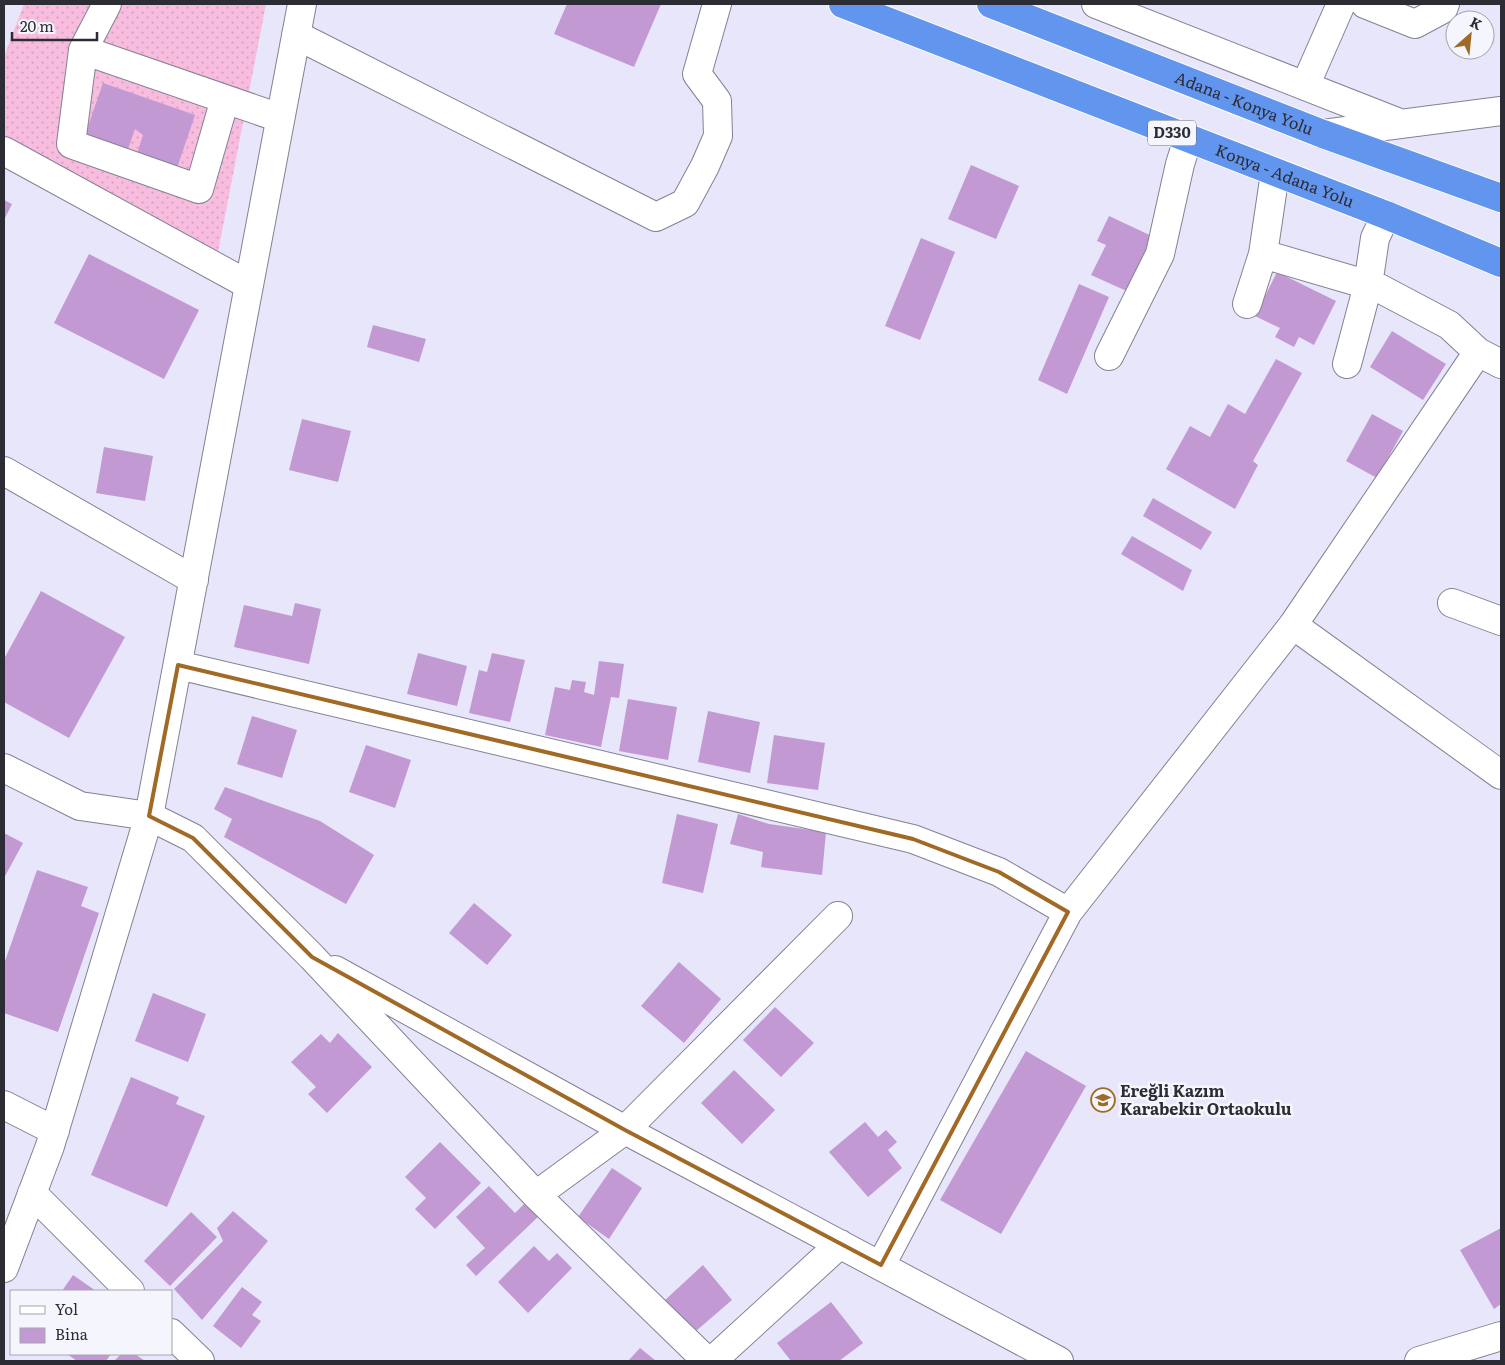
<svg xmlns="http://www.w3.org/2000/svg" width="1505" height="1365" viewBox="0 0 1505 1365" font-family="Literata,serif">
<defs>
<pattern id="grass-dots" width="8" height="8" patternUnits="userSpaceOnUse" patternTransform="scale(1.25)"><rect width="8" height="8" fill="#f7bcde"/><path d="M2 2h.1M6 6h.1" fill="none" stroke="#d4a2bf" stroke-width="1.8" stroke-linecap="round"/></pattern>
</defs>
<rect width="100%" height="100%" fill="#e7e6fa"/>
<path fill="url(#grass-dots)" d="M24,4H266L217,257L4,143V57Z"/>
<path fill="#c399d4" d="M567,4L638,5L661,4L634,67L554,34Z
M103,83L195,115L177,168L137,154L143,135L135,129L128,149L85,135Z
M971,165L1019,186L996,239L948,219Z
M4,200L12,204L4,220Z
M1109,216L1156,238L1131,293L1091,275L1106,245L1097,241Z
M921,238L955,252L920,340L885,326Z
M89,254L199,310L164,379L54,323Z
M1277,272L1336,301L1314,345L1299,337L1294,347L1275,337L1280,328L1255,316Z
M1079,284L1109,297L1067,394L1038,380Z
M373,325L426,339L419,362L367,347Z
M1392,331L1446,364L1423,400L1370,367Z
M1276,359L1302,373L1253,461L1258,465L1235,509L1166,469L1190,426L1210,437L1228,404L1245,414Z
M1372,414L1403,431L1377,478L1346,461Z
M302,419L351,431L338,482L289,470Z
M104,447L153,456L145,501L96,493Z
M1153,498L1212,532L1201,550L1143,516Z
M1132,536L1192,570L1183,591L1121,554Z
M41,591L125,637L69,738L4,702V659Z
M295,603L321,609L309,664L234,647L244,605L292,616Z
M418,653L467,666L457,706L407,694Z
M492,653L525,660L510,722L469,713L479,670L487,672Z
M599,661L624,664L619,698L611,697L601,747L545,735L555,687L570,690L572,680L586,682L584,692L594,695Z
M628,699L677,707L668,760L619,751Z
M708,711L760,722L750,773L698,762Z
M252,716L297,730L282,778L237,764Z
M774,735L825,743L818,790L767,783Z
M366,745L411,760L395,808L349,792Z
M225,787L320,821L374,855L346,904L224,837L232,819L214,809Z
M677,814L718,824L703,893L662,883Z
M738,814L769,824L826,832L822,875L761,867L763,852L730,844Z
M4,833L23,843L4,878Z
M37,870L88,887L81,906L99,913L58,1032L4,1013V964Z
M474,903L512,935L487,965L449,933Z
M679,962L721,999L684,1043L641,1006Z
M153,993L206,1014L188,1062L135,1041Z
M775,1007L814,1043L781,1077L743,1040Z
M338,1033L372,1067L327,1113L308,1094L316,1087L291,1062L321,1034L330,1043Z
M1026,1051L1086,1086L1001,1234L940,1200Z
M734,1070L775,1110L742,1144L701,1103Z
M131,1077L179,1097L176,1104L205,1116L167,1207L91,1175Z
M865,1122L878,1137L886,1130L897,1142L888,1150L902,1168L868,1197L829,1152Z
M440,1142L481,1183L435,1229L415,1209L426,1198L405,1177Z
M612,1168L642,1188L609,1239L578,1217Z
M489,1186L515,1213L526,1202L539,1216L476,1276L466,1265L485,1248L456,1217Z
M233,1211L268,1241L202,1320L174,1289L223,1241L217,1228Z
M191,1212L217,1237L170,1286L144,1261Z
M1501,1228V1304L1494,1309L1460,1250Z
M534,1246L549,1261L557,1253L572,1268L528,1313L498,1282Z
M703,1265L732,1300L696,1331L664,1301Z
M73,1275L96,1291H62Z
M242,1287L262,1302L252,1315L261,1321L241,1348L213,1326Z
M831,1302L863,1343L839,1361H791L777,1343Z
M640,1348L656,1361H628Z
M67,1354H111L106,1361H77Z
M121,1354H135L145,1361H114Z"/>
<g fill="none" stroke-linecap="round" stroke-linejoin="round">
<g stroke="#838294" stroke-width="30">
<path id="minor" d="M107,4L83,50L71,144L199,189L225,99
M1096,4L1402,124
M1365,4L1415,24L1443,9L1445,4
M296,35L656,217L685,203L705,166L718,136L717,101L697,74L717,4
M83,50L280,118
M1305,86L1341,4
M1323,134L1501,111
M4,151L249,285
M1263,254L1275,173
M1247,304L1263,254L1379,288L1449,325L1478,352
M1109,356L1160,254L1180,164L1188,139
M1347,364L1368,285L1375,238L1386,215
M4,471L194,580
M1452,603L1501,621
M1293,625L1478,352L1501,364
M178,665L913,839L999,872L1068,912
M4,768L80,806L149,816L193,838L312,957L536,1195L707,1361
M335,970L625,1130L1059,1361
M4,1105L55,1131
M32,1193L130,1291
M536,1195L625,1130L838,916
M881,1265L1068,912L1293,625L1501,775
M4,1268L50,1146L149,816L302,4
M171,1333L200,1361
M712,1361L840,1244
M1419,1361L1501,1336"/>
</g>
<g stroke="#fff" stroke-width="30">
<g id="highway">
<path id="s1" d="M843,4L1386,215L1501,263"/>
<path id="s2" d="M991,4L1323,134L1501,198"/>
</g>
</g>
<use href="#minor" stroke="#fff" stroke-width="28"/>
<use href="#highway" stroke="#6295ee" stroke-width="28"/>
</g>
<path fill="none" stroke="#a16926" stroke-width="4" stroke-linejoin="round" d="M178,665L913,839L999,872L1068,912L881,1265L625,1130L312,957L193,838L149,816Z"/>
<defs>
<g id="school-ring" transform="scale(1.25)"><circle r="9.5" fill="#f5f5fd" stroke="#a16926" stroke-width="1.5"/><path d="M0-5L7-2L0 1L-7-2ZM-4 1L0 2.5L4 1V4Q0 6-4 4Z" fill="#a16926"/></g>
</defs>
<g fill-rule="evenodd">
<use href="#school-ring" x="1103" y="1100"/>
</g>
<g text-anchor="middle" stroke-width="5" stroke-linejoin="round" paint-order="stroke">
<rect fill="#f5f5fd" stroke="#686870" stroke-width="1" x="1148" y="120.5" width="48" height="25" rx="4"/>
<g font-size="15" font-weight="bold" fill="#2c2c34">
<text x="1172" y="138">D330</text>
</g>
<g font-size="16" fill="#2c2c34" stroke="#f5f5fd">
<text dy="6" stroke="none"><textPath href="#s2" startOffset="272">Adana - Konya Yolu</textPath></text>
<text dy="6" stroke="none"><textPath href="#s1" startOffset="474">Konya - Adana Yolu</textPath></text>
</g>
<g font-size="16" font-weight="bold" fill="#2c2c34" stroke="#f5f5fd" text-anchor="start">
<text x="1120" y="1097">Ereğli Kazım<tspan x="1120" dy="18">Karabekir Ortaokulu</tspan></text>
</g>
</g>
<rect width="1505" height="1365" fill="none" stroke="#2c2c34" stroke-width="10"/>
<rect x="10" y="1290" width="162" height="65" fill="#f5f5fd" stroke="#a5a5ad"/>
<rect x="20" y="1306" width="25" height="8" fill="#ffffff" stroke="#a5a5ad"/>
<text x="55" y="1315" font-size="15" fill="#2c2c34">Yol</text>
<rect x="20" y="1328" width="25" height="15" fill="#c399d4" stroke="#a5a5ad"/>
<text x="55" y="1340" font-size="15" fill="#2c2c34">Bina</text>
<g transform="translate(1470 35) rotate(27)"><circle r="24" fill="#f5f5fd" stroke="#a5a5ad"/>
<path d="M0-4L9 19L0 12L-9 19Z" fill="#a16926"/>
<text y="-8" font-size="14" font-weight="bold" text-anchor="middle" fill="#2c2c34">K</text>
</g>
<path d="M12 32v8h85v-8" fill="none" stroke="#2c2c34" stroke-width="2.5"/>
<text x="20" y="32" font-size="15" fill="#2c2c34" stroke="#f5f5fd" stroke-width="4" paint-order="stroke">20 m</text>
</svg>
